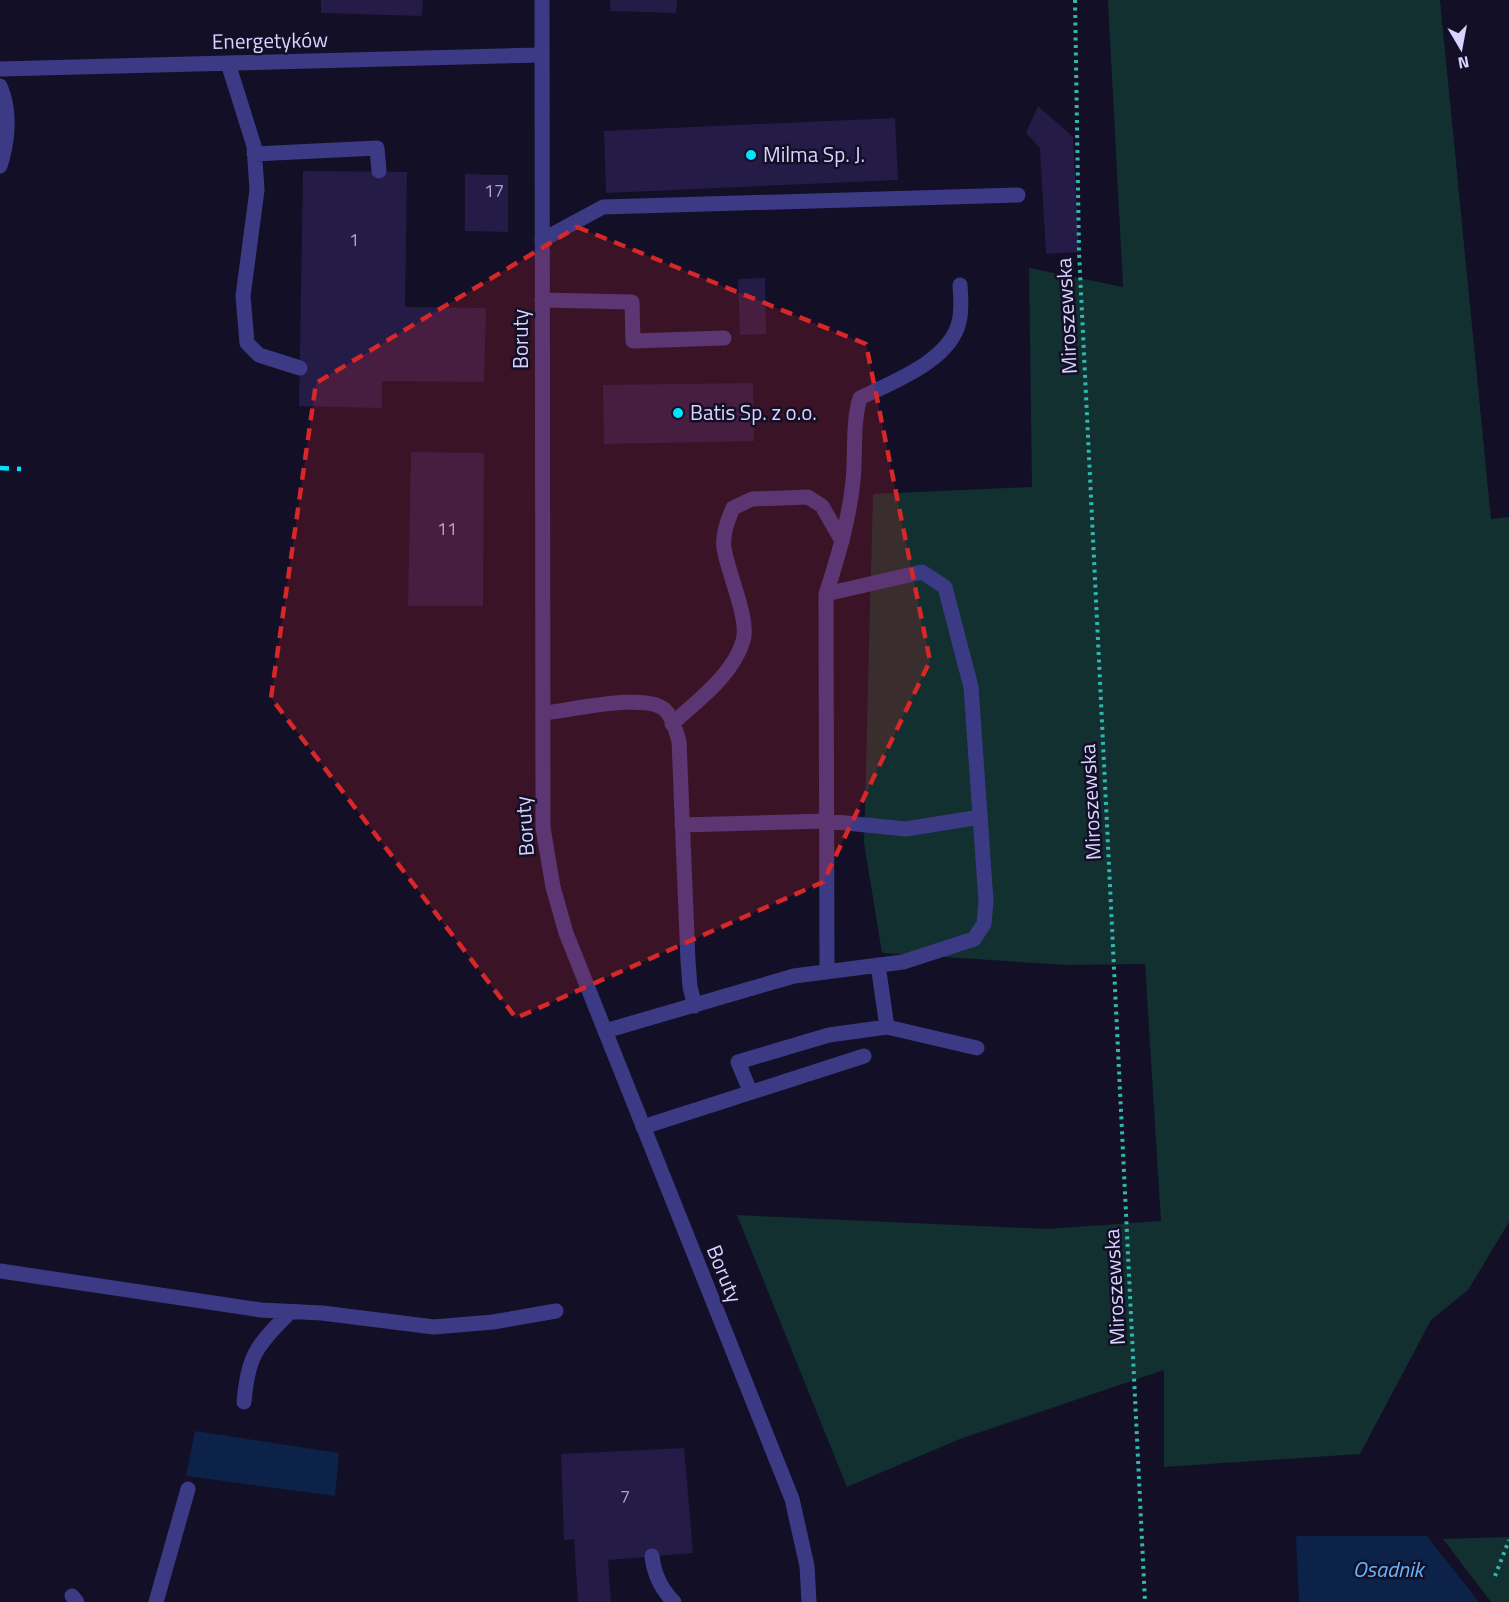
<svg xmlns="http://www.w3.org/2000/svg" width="1509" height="1602" viewBox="0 0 1509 1602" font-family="'Titillium Web',sans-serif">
<rect width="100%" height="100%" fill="#130f26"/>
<path fill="#12302f" d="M1108,0H1440L1491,519L1509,517V1222L1468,1290L1431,1320L1360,1454L1164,1467V1370L960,1439L847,1487L737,1215L1047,1229L1161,1221L1145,964L1066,965L882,953L864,843L873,494L1032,487L1029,268L1123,287Z
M1509,1537V1602H1491L1443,1539Z"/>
<path fill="#0c2248" d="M195,1431L339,1453L335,1496L186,1476Z
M1296,1536H1427L1479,1602H1299Z"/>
<path fill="#241b47" d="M321,0H423L422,16L321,13Z
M610,0H677L676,13L610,11Z
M1038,106L1073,137L1079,252L1046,254L1040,148L1026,133Z
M895,118L898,180L606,193L604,131Z
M303,171L407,172L405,307L486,308L484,382L382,381V408L299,406Z
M465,174L508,175V232L465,231Z
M765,278L766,334L740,335L738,279Z
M753,383L754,441L604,444L603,385Z
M411,452L484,453L483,606H408Z
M684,1448L693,1553L608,1560L611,1602H578L574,1539L564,1540L561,1454Z"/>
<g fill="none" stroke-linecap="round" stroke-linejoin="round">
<path stroke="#2fb8b0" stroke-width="4" stroke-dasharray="3 4.5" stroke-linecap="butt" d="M1075,0L1079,252L1145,1602
M1495,1576L1509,1540"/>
<path stroke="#3d3a85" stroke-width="15" d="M228,63L254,146L257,190L243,296L247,343L259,355L300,368
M0,69L541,55
M0,86C11,111 8,141 0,166
M254,154L377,148L379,171
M542,240L603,207L1018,195
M542,300L632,302L633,341L724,338
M543,713C569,711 649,691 666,711C673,718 676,732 679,741L688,961L690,987L695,1006
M672,724C697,701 733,675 743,641C750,620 727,571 724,548C722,534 728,520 733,508L752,499L808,497L822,506L842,541
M682,825L826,821L906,829L980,817
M878,965L887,1027
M827,972L826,594C838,557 849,520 853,481C856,453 852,425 860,398C892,382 950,361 959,322C962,310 961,297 960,285
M605,1031L794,976L903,962L974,939L984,924L986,901L971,687L945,587L922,572L826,594
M750,1091L738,1062L829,1035L887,1027L977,1048
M643,1127L864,1056
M0,1271L261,1310L322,1313L434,1327L493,1322L556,1311
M244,1402C248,1354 257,1346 290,1312
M652,1556C654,1575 661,1589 674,1602
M72,1596L77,1602
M156,1602L188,1489"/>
<path stroke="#3d3a85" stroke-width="15" d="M542,0L543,828L553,887L566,933L792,1499L807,1566L809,1602"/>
<path stroke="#00e5ff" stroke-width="4.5" stroke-dasharray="9 8" stroke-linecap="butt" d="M0,468L21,469"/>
</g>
<path fill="#d62828" fill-opacity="0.2" stroke="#d62828" stroke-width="4.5" stroke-dasharray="12 8" stroke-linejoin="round" d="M577,227L866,344L930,661L823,882L516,1018L271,698L316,383Z"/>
<g fill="#00e5ff" stroke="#130f26" stroke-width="2">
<circle cx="751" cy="155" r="6"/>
<circle cx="678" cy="413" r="6"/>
</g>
<g text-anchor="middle" stroke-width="5" stroke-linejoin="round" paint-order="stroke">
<g font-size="18" fill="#aca6d1">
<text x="494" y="197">17</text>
<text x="354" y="246">1</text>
<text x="447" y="535">11</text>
<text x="625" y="1503">7</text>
</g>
<g font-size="21" fill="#d9d4ff" stroke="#130f26">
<text transform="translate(270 41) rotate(-1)" y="7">Energetyków</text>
<text transform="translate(1067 316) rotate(-93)" y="7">Miroszewska</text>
<text transform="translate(521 339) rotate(-90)" y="7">Boruty</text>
<text transform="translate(1091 802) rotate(-93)" y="7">Miroszewska</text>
<text transform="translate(525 826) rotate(-94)" y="7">Boruty</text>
<text transform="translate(724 1274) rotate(68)" y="7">Boruty</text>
<text transform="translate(1115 1287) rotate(-93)" y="7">Miroszewska</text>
</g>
<g font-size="21" fill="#d9d4ff" stroke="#130f26" text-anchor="start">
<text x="763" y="162">Milma Sp. J.</text>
<text x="690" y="420">Batis Sp. z o.o.</text>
</g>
<g font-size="22" font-style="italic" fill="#62b6ff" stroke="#130f26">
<text x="1388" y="1577">Osadnik</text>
</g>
</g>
<g transform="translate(1461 48) rotate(170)" stroke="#130f26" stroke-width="4.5" paint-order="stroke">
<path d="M0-4.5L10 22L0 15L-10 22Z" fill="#d9d4ff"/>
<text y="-9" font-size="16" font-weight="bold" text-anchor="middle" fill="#d9d4ff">N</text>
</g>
</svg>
